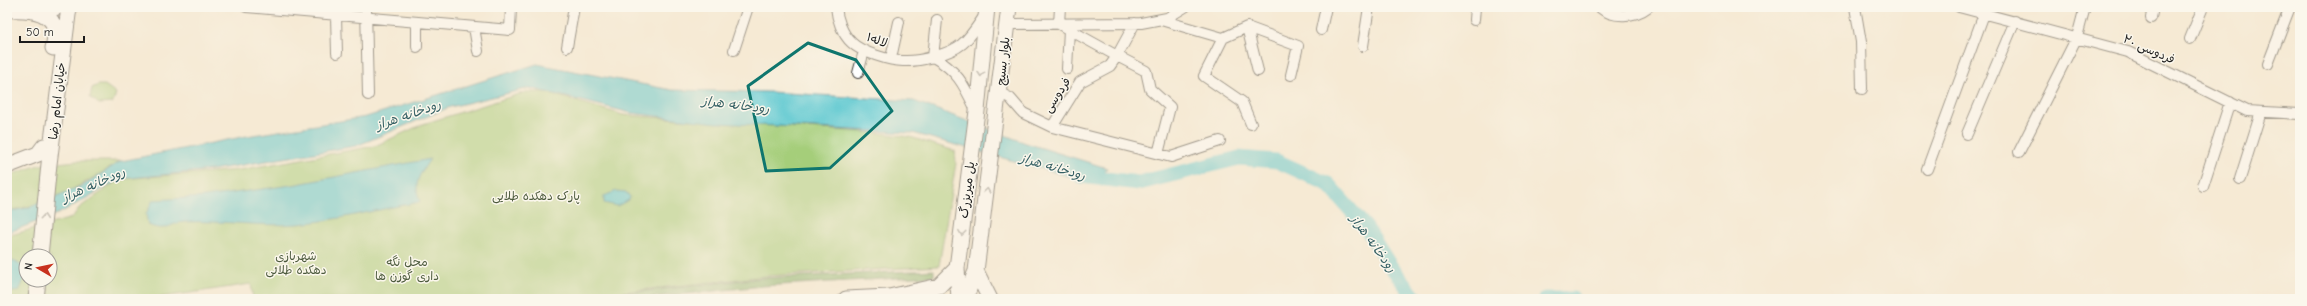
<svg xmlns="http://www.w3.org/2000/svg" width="2307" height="306" viewBox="0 0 2307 306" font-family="'Comic Neue','Playpen Sans Arabic',sans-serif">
<rect width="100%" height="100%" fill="#fbf7ec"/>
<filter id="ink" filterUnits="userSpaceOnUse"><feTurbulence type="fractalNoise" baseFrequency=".025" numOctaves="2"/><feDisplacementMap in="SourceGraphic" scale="8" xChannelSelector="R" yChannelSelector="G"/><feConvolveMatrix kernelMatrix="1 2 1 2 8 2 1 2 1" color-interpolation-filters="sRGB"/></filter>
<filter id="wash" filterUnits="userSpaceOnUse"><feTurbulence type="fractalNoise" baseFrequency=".012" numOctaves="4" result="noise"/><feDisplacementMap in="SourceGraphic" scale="16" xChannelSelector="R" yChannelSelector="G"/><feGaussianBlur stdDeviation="0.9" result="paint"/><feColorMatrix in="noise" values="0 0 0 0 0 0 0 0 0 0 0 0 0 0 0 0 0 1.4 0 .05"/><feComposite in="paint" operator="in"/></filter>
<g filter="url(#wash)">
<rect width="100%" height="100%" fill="#f5ead4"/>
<path fill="#a5ce7a" stroke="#60754b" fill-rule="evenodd" d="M98,85H105L116,93L113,103L99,104L90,97L92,88Z
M526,92H545L623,115L878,133L910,137L955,151L956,163L939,266L766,276L596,295L581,299H253L251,284L149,299H7V236L72,218L79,208L120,179L239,170L375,146L423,124ZM26,256H50V280H26Z
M76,161H121C86,183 49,205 7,211V176L39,165Z"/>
<path fill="#84b16a" stroke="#506643" d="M934,270V276L763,286L637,299H584L597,296L761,278Z"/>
<path fill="#5ac7d0" stroke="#3b7276" d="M537,64L672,90L770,92L914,101L1026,143L1107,168L1096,184L913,133L717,123L631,113L530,88L450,107L356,146L212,170L120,179L60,213L7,233V212L27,208L84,185L121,161L247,136L366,117Z
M430,159C419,176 413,182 420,202C379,209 339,220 298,224C260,227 223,220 185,222C168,223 168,233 148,225L146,214L153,200L204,197L292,185Z
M616,191L626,192L630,197L629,200L617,206L604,203V196Z
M7,260C26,261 27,277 19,291L7,293Z"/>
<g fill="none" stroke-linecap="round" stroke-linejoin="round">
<path stroke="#5ac7d0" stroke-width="15" d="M1081,176L1139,183L1239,158L1277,161L1328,184L1367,229L1389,264L1416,299
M1545,299H1573"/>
</g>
</g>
<g filter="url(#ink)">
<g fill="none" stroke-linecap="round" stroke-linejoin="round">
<g stroke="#3d3b38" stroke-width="12">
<path id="street" d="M246,7L510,30L511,7
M366,7L368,95
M836,7C837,19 842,34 852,43C861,52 890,61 903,61C919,62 950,54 962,44C971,37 978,25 985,15
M1060,7L1059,24L1117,56L1135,23
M1599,7C1613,19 1635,17 1648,7
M1855,7L1861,42L1862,89
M1959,7L2128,52L2247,111L2300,114
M336,16L337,53
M2151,18L2153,7
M1161,20L1223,38L1204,76L1242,102L1251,124
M1474,20L1475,7
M1007,24L1141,23L1167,18L1185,7
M474,27L478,51
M1247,27L1258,71
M1321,30L1326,7
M1223,38L1247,27L1298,46L1291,75
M2190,39L2203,7
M1363,46L1369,7
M417,47V23
M567,47L574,7
M734,50L748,7
M933,57C958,71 964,85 976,110
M933,57L937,20
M891,58L899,22
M2268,64L2290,7
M1067,69L1069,29
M858,73L864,51
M1000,93L1010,98L1023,113L1052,127L1171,157L1220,141
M1052,127L1080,82L1110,66L1117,56L1146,71L1150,89L1170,107L1158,154
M1967,134L2015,21
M2019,152L2077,37L2085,7
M1927,169L1984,14
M2240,179L2261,112
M2203,186L2230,102"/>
</g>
<g stroke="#3d3b38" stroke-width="17">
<path id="primary" d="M43,7L49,10L57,7
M7,10C23,9 51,9 55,29C56,35 54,43 53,48
M7,166L38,154L44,146
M40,256L49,164L69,7
M976,271L990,299
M889,297L939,286L957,268
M36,299L38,280
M846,299L889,297L897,299
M959,299L957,268L977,111L987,7
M965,299L976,271L1009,7"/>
</g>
<use href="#street" stroke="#fff" stroke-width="10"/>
<use href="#primary" stroke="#fff" stroke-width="15"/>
</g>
<defs><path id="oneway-chevron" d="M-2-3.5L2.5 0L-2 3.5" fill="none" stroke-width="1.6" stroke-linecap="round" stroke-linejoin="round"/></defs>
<g stroke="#999">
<use href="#oneway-chevron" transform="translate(981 74) rotate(95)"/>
<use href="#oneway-chevron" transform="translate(987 191) rotate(-82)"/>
<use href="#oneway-chevron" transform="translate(44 217) rotate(-85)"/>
<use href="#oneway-chevron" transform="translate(962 233) rotate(97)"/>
</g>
</g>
<path d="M0 0H2307V306H0ZM808,43L856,60L892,111L830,168L766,171L748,86Z" fill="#f5ead4" fill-opacity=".55" fill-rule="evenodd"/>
<path fill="none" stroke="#0f766e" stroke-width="3" stroke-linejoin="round" d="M808,43L856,60L892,111L830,168L766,171L748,86Z"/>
<g text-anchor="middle" stroke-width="3" stroke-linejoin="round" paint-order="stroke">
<g font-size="12" fill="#1c1c1c" stroke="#fbf7ec">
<text transform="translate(877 40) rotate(19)" y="4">لاله۱</text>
<text transform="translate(2149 49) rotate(24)" y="4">فردوسی ۲۰</text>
<text transform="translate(1003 61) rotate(-84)" y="4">بلوار بسیج</text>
<text transform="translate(1057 95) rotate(-57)" y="4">فردوسی</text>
<text transform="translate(57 101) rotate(-84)" y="4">خیابان امام رضا</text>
<text transform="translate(967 190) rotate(-83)" y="4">پل میربزرگ</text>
</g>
<g font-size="12" fill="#4c5a3d" stroke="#fbf7ec">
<text x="536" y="200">پارک دهکده طلایی</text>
<text x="296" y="260">شهربازی<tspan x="296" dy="14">دهکده طلائی</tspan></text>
<text x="407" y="266">محل نگه<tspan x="407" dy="14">داری گوزن ها</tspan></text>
</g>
<g font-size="13" font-style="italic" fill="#356064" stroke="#fbf7ec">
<text transform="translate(736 104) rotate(7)" y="5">رودخانه هراز</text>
<text transform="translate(408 114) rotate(-19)" y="5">رودخانه هراز</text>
<text transform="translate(1053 166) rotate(16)" y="5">رودخانه هراز</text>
<text transform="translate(93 184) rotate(-24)" y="5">رودخانه هراز</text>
<text transform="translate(1374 243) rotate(54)" y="5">رودخانه هراز</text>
</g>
</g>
<rect width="2307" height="306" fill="none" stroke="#fbf7ec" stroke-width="24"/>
<g transform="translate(38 268) rotate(279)"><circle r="19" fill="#fbf7ec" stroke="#a29f99"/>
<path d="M0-3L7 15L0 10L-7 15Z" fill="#c8321e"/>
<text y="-6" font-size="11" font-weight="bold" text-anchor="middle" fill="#1c1c1c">N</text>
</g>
<path d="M20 36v6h64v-6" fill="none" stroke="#1c1c1c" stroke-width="2"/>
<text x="26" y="36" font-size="12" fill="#1c1c1c" stroke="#fbf7ec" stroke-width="3" paint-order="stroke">50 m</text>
</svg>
